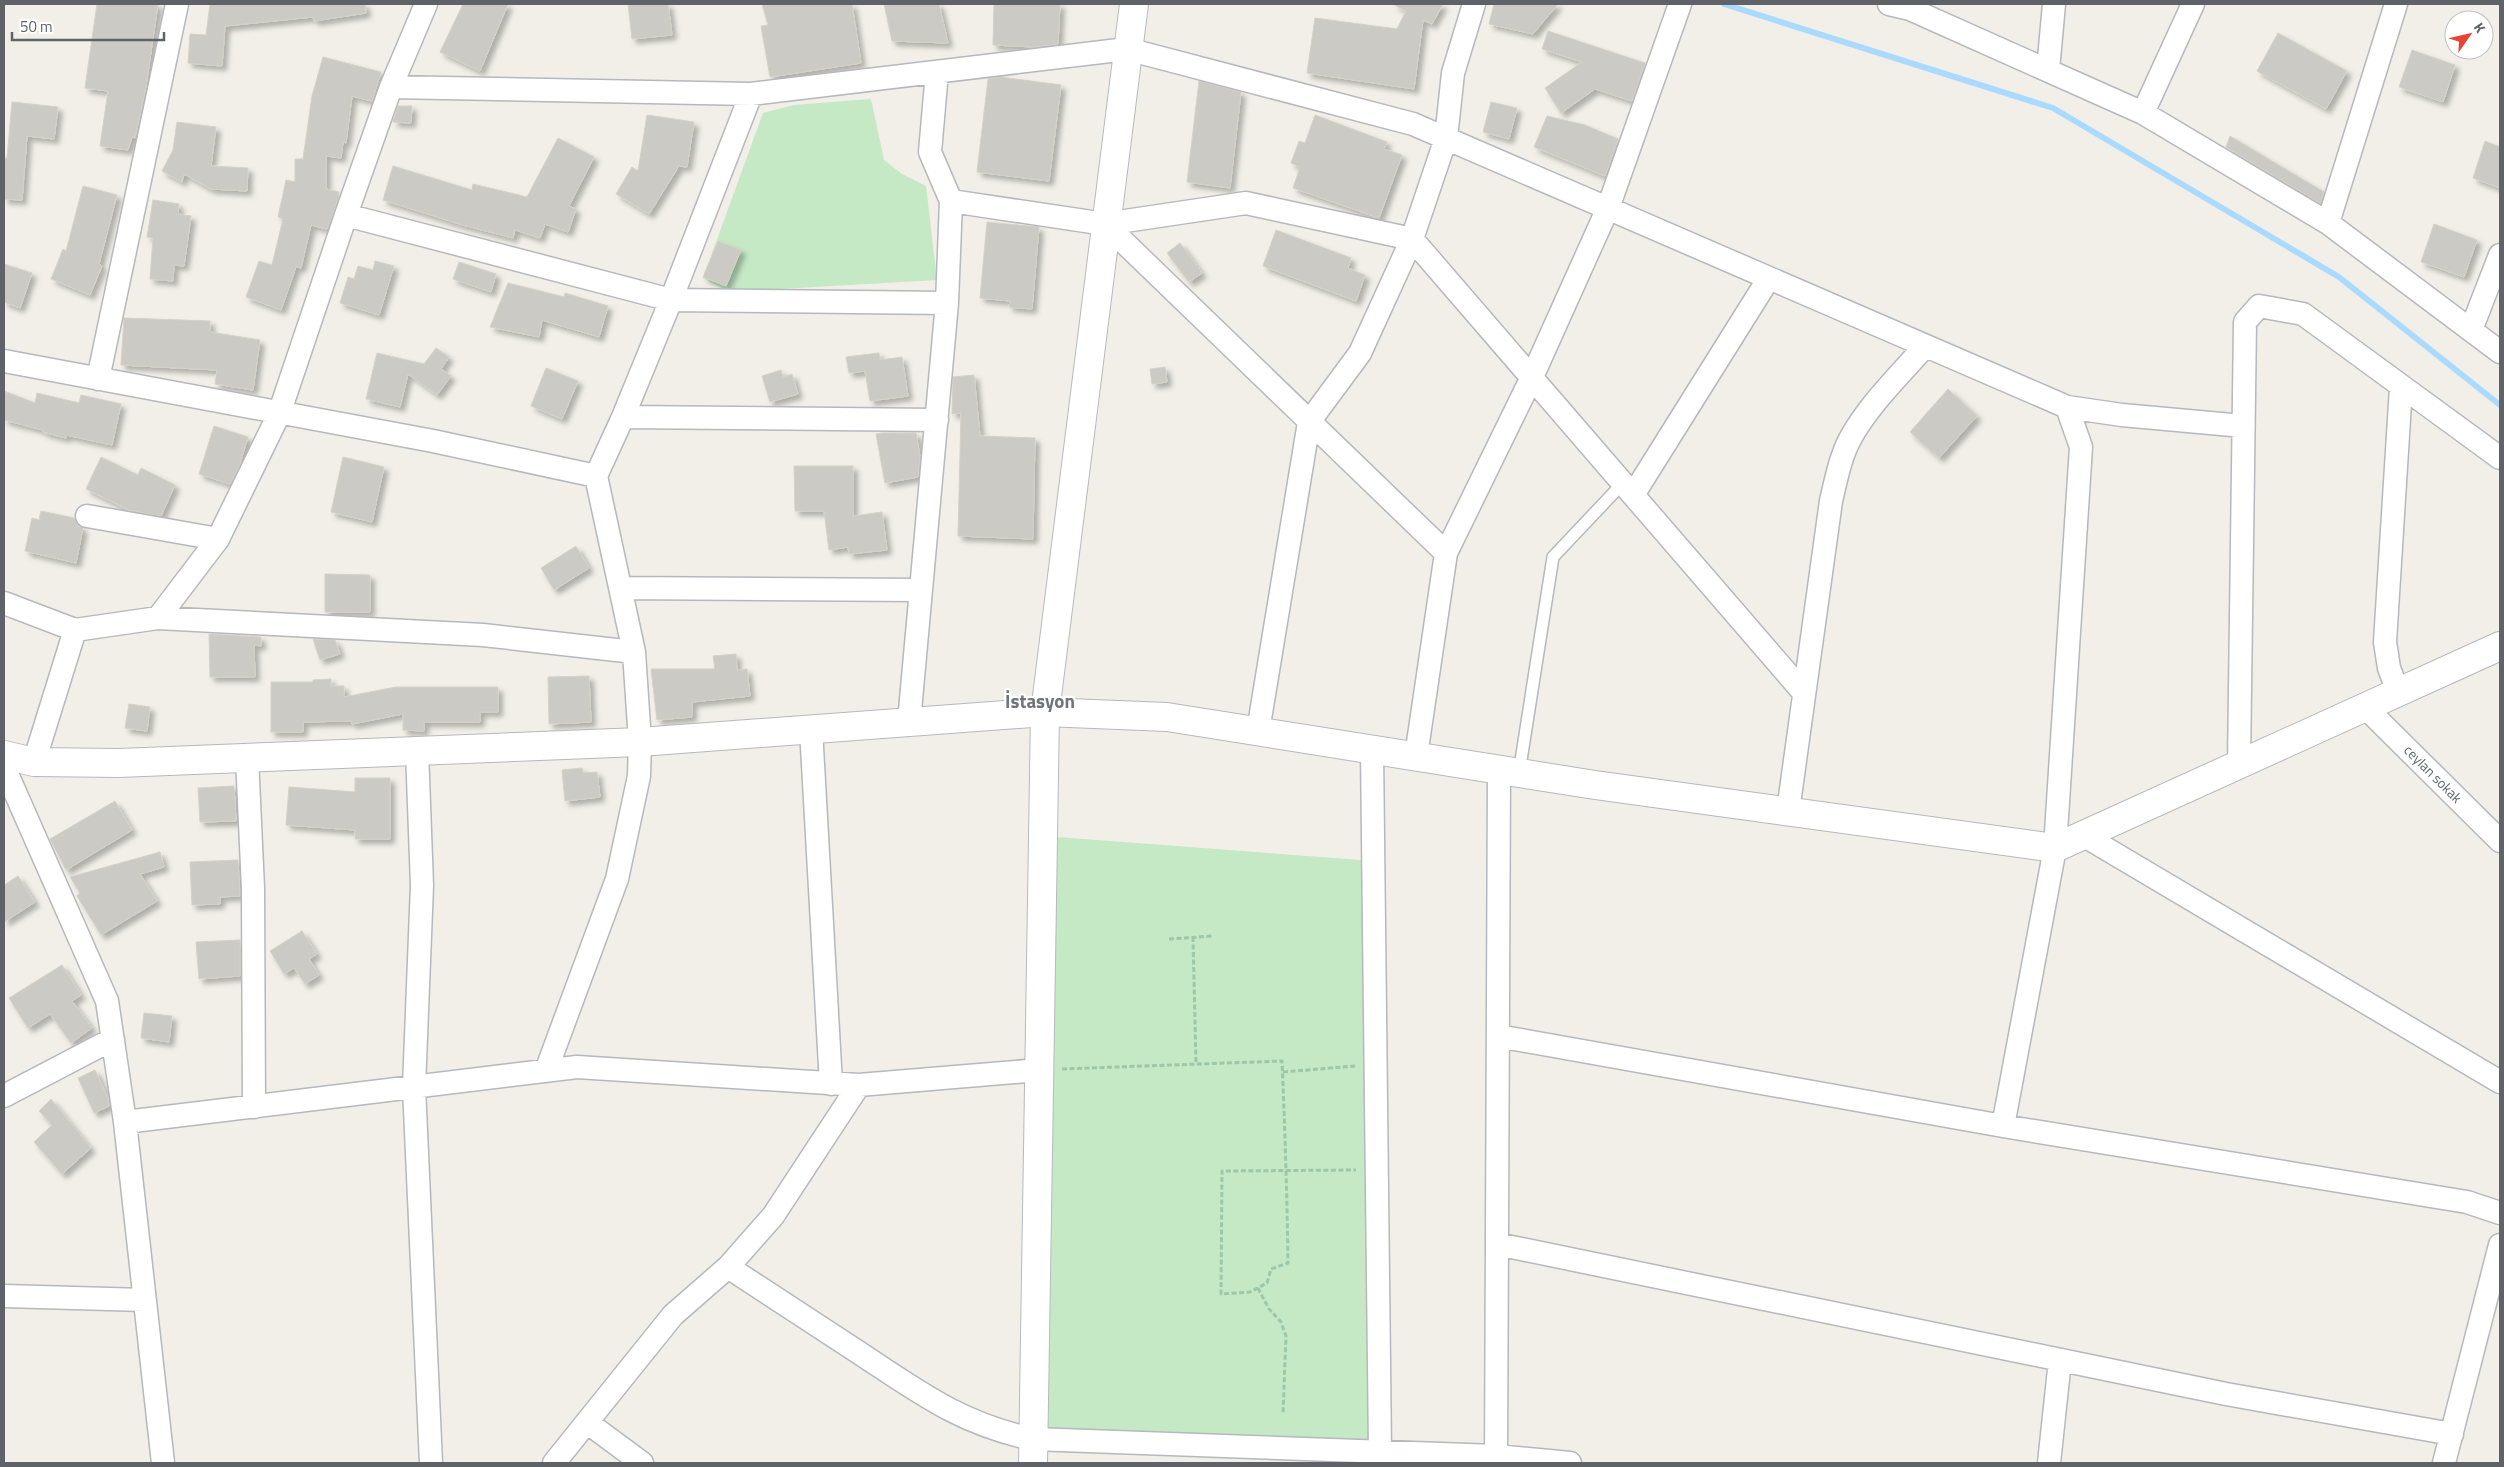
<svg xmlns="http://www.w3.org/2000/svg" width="2504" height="1467" viewBox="0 0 2504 1467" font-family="'Titillium Web',sans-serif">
<defs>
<filter id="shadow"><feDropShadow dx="4.5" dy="4.5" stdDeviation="2.5" flood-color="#0004"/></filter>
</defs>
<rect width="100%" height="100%" fill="#f1efe8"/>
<path fill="#c5e8c5" d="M871,99L884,160L902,174L926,186L937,280L729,292L703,278L763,113L794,105Z
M1057,837L1374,861L1380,1452L1033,1439Z"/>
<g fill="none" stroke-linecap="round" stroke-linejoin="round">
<path stroke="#aadaff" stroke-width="6" d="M1724,4L2053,108L2339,277L2500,405"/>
</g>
<path fill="#cccac5" stroke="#d6d1c6" filter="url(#shadow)" d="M97,4H158L146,86L135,138L132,137L128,150L100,146L108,91L85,88Z
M210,4H365L366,13L314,21L313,17L225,26L222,66L188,63L190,34L206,35Z
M463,4H508L480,71L440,52Z
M628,4H668L672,35L632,39Z
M762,4H852L861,63L770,77L761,26L768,25Z
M884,4H939L948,43L892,41Z
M994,4H1060L1058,44L1034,47L993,45Z
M1393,4H1443L1432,24L1423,20L1414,89L1307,73L1315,18L1397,29L1406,11Z
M1494,4H1558L1533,34L1489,24Z
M1548,31L1645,63L1632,101L1595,89L1561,113L1545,88L1582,62L1542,49Z
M2278,33L2347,71L2326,109L2257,71Z
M2412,50L2455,65L2443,102L2399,87Z
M323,57L381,72L372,101L352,96L346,143L343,142L341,158L326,156V189L339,192L338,199L327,229L311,225L301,268L296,267L281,310L246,297L259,261L272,265L283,219L278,217L286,180L295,182V159H303L312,96Z
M1001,77L1061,85L1049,181L977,172L988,79Z
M1199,81L1241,92L1230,188L1187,182Z
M12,102L58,107L54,139L27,136L22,200L4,199V158H7Z
M1491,102L1517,108L1509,139L1483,132Z
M398,106H412L411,123L393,122Z
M647,115L694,122L687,167L679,166L649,214L616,194L632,167L638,171Z
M1315,115L1387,142L1384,149L1402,155L1379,218L1293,188L1300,167L1291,163L1299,141L1305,143Z
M1547,116L1585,125L1618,139L1605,176L1534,147Z
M177,122L216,127L211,166L248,168L247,191L211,189L184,174L182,182L162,171L173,150Z
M2230,136L2324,192L2320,203L2226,147Z
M558,138L594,157L569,206L576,209L568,232L545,224L540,238L515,230L513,238L463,225L383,200L393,166L472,190L473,184L527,197Z
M2485,141L2500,147V188L2473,178Z
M83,186L117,195L99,264L102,266L90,295L51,279L63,249L66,251Z
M153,200L179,204L178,214L191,216L184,266L174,265L173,281L150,279L153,238L147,237Z
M987,222L1039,227L1032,309L1009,307L1010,301L980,298Z
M2434,224L2477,240L2464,277L2421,262Z
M1276,230L1351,258L1348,268L1365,275L1356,301L1263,266Z
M718,241L741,250L726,286L703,277Z
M1180,243L1202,273L1189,282L1167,253Z
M375,261L394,266L379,315L340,303L348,277L354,279L358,266L373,270Z
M459,262L496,274L491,292L453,279Z
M4,264L32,273L20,308L4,302Z
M508,283L564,297L565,293L608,306L599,337L542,320L539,337L490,327Z
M124,318L210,321V332L260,340L253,390L215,384L217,370L121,365Z
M436,348L449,357L441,369L451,376L437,395L408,374L400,407L366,399L377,353L424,364Z
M879,353L880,360L902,357L908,396L870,401L865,371L849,373L846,357Z
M1165,367L1167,382L1152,384L1150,369Z
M546,368L578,381L562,419L531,406Z
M781,370L783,377L792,374L798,394L770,402L762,376Z
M974,375L980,436L1035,438L1033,539L958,536L961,413L952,414L953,377Z
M1948,389L1977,416L1939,458L1910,432Z
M4,391L35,403L37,393L79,403L81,395L121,404L112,445L66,435V438L43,432V430L4,420Z
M214,426L248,437L239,467L230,484L199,474Z
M882,433H916L920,457L918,477L885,483L876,434Z
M101,457L138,475L141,468L175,485L161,516L129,510L86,489Z
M343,457L384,467L372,522L331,512Z
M794,466H853V516L882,512L887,550L849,554L848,547L829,550L824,511H795Z
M41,511L74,518L78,526L83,528L76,563L25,551L32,518L39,520Z
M576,546L589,568L554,590L541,568Z
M325,574L370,575V612H325Z
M209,634L261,637V646L254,645L255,677H210Z
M313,639L335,640L340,654L320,660Z
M736,654L737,670L747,669L750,696L692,702V717L657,720L651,669H715L713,656Z
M589,676L591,722L549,724L548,677Z
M331,679V686H344V697L396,687H498V712H480V722H424V731L403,730V714L352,724L351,721L303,722V732H271V682H313V680Z
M129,704L150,707L147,731L125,728Z
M582,768L583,773L597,772L600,797L565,801L562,770Z
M355,778H390V839H355V830L286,825L289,787L355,792Z
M234,786L236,821L200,822L198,788Z
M115,801L132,830L66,870L50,839Z
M160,852L164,867L140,874L157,901L101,935L77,896L80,893L70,877Z
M238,860L240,896L220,897V904L192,905L190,862Z
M18,876L35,902L4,922V885Z
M302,931L317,954L309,959L319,975L305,984L294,968L284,974L270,951Z
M240,940V976L199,979L196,942Z
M62,965L81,995L72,1001L92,1028L71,1043L50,1014L28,1028L9,998Z
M144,1013L172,1016L169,1042L141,1038Z
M95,1070L108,1098L109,1106L94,1113L78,1078Z
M51,1099L91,1148L62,1174L34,1142L52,1125L39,1111Z"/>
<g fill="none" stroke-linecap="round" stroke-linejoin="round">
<g stroke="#b5b8bc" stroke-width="14">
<path id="service" d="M1519,773L1553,557L1623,483"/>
</g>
<g stroke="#b5b8bc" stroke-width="25">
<path id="minor" d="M1889,4L1910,9L2143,113L2328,223L2500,352
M2048,70L2054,4
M391,87L751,94L1127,49L1413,124L2067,407L2081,447L2055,848L2003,1126
M2143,113L2193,4
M951,201L1105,224L1246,203L1412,239L1804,693
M346,215L671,300L947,303
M2328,223L2396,4
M1105,224L1446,553
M2471,330L2500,255
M4,361L433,441L596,476
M98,379L177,4
M2067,407L2122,415L2243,426
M623,417L937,420
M1633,495L1769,278
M87,516L218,539
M621,588L921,590
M4,603L75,630L158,618L483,635L634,652
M158,618L218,539L279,414L346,215L391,87L426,4
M2398,692L2389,668L2385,642L2401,387
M2365,707L2500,841
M909,722L947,303L951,201L930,152L937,72
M811,729L831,1084
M1258,731L1309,422L1360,353L1412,239L1446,138L1453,73L1474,4
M1372,750L1380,1452
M417,751L422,885L414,1087L431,1463
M1416,756L1446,553L1532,377L1608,208L1680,4
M247,758L253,888L254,1107
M34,762L75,630
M2239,764L2245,322L2259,306L2303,314L2500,458
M4,767L107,1001L125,1122L163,1463
M1788,811L1831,501C1836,480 1840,458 1850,439C1869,404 1900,375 1925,346
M2083,835L2500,1082
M1498,1036L2003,1126L2467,1202L2500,1213
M546,1071L617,879L639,776L640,742L634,652L596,476L623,417L671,300L751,94
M4,1096L113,1039
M125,1122L577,1067L859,1085L1039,1070
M1497,1244L2226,1394L2452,1434
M728,1267C772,1296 817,1325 861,1354C920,1393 963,1425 1033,1439L1496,1456L1570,1463
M4,1296L144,1300
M588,1423L642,1463
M554,1463L673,1315L728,1267L773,1216L859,1085
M1496,1463L1499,770
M2049,1463L2060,1360
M2444,1463L2500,1245"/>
</g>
<g stroke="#b5b8bc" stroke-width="30">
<path id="tertiary" d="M4,755L34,762L119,763L640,742L1045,712L1167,717L1595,785L2055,848L2500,646"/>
</g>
<g stroke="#b6babf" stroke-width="30">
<path id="secondary" d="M1033,1463L1045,712L1134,4"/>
</g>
<path stroke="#9cc7a9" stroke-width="3" stroke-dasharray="5 2.5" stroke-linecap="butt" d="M1193,937L1196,1064
M1169,939L1213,936
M1062,1069L1282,1061C1285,1129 1287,1196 1288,1263L1271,1269L1267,1283L1250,1292L1221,1294L1222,1171L1356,1170
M1283,1072L1355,1066
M1258,1288L1269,1309L1281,1322L1286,1336L1283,1414"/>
<use href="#service" stroke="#fff" stroke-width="11"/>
<use href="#minor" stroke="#fff" stroke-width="22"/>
<use href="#tertiary" stroke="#fff" stroke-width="28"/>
<use href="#secondary" stroke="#fff" stroke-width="28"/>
</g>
<g text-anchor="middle" stroke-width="4.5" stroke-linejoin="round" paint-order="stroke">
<g font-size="14" fill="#5f6368" stroke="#fff">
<text transform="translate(2433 774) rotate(45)" y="5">ceylan sokak</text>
</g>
<g font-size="19" font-weight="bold" fill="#70757a" stroke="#fff">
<text x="1040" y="708">İstasyon</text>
</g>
</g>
<rect width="2504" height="1467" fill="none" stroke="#5f6368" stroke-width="10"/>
<g transform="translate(2469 35) rotate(56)"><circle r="24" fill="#ffffff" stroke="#bfc1c3"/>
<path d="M0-4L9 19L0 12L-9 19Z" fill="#ea4335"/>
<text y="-8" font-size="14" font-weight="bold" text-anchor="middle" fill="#5f6368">K</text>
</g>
<path d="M12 32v8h152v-8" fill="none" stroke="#5f6368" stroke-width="2.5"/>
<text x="20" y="32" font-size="15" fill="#5f6368" stroke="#ffffff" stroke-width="4" paint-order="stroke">50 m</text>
</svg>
